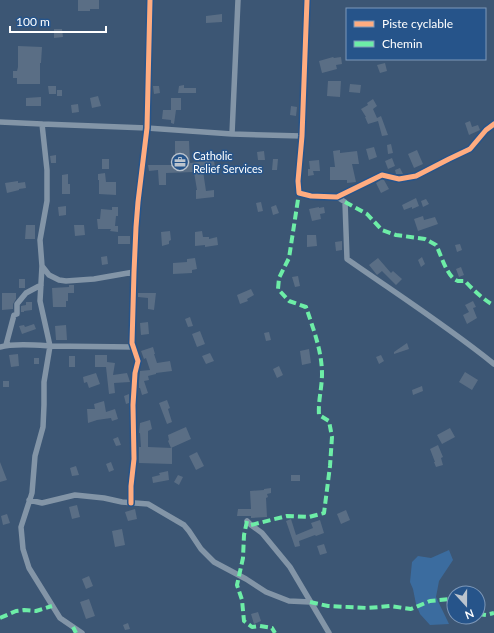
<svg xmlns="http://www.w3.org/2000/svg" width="494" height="633" viewBox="0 0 494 633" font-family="Lato,sans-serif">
<rect width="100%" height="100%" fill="#3c5674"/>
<path fill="#3b6c9f" d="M449,550L453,560L439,581L436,597L449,624L430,625L420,614L416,604L413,589L410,582L412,562L418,556L431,558Z"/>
<path fill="#5a6e85" d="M78,0H99V9H90V11H78Z
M222,14V22L206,23V16Z
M54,29H62L63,37L54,38Z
M18,46L42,47L41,63H40V84H17V78H13V71H17L18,67Z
M333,57L334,58L341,57L342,64L336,65L337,69L322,73L319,61Z
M385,63L387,71L380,73L377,65Z
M328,81H341L340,97L327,96Z
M350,84L361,85L360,93L349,92Z
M184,85V88H196V93H178L179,86Z
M48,86H56V94H49Z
M153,86H159L160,93L154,94Z
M57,90H62V96H57Z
M98,96L101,106L92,108L90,98Z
M41,97V106H26V98Z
M171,98H181V110H176L174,124L171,123V120L162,119L163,110H171Z
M373,99L377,106L373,109L377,118L381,116L388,135L382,136L378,121L368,124L365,117H366L361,109L368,105L367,103Z
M78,104L79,112L72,113L71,105Z
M291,106L297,107L296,116L290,115Z
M470,121L472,127L478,125L480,130L469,135L465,123Z
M175,141H189L190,163L214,160L215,167L204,168V171H203L206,191L214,190V197L196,199V190H197L194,172L166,173V185H159L158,170L149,171L148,165H175Z
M391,144L393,153L388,154L387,145Z
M374,147L377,157L369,160L366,149Z
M340,150V153L357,151L359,164H352L356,182L347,183V180H330V167H335L333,151Z
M417,150L423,164L414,168L408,154Z
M264,151L265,160H258L257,152Z
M56,155V163H51L50,156Z
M392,158L395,166L388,169L385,161Z
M102,159H109V169H102Z
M273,159H278L277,170H272Z
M319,160L320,171H313L314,175L308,176V169H310L309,161Z
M400,168L403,174H396L395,170Z
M105,173L106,182H116V195L99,194V180H98V174Z
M68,174V184H70V194H62V175Z
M382,179L384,180L389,189L381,193L376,183Z
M18,181V183L25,182L26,188L19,189V190L7,193L5,183Z
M416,198L419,206L412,209V207L404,210L402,205Z
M426,199L429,204L423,207L421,201Z
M261,202L263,211L258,212L256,203Z
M276,205L279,213L273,215L271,207Z
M66,206V215L59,216L58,207Z
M112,207H118V216H116L115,226H118V232L110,231L111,229H98L97,219H100L101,209L112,210Z
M319,207V208L324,207L325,213L320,214L321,219L312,221L309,209Z
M423,216L424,220L435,217L438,224L418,231L414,219Z
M26,225H35V239H25Z
M74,225H84L85,235L75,236Z
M170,231L171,240L169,241V244L162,246L161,232Z
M202,231L203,237H209V239L217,237L218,245L205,247V245L195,246V232Z
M307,235H316L317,246L307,247Z
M118,236H130V244H118Z
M342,241V250L336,251L335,242Z
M460,244L462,250L457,252L455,245Z
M107,256L108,264L102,265L101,257Z
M422,257L425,264L421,267L418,260Z
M195,258L197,269L192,270V273L173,274V263L187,262V259Z
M378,258L391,273L393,271L402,279L396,285L382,271L377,275L369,265Z
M461,267L464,275L459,277L456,269Z
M298,276L300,286L295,287L292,277Z
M19,279H25V288H19Z
M69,285H74V293H68V301H66V307H53L52,288L69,287Z
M251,289L254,295L247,299L248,301L240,304L237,295Z
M2,293H16V299L13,304V309L2,310Z
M138,293H156L154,310L148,309V298L138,297Z
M473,301L476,307L473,308L477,318L467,324L463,315L469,312L465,305Z
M26,302H32V310L24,311V312H21V306L26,305Z
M190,317L193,326L188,327L185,319Z
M148,322L149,334L141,335L140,323Z
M34,324L36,329L22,334L19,326L24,325L25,327Z
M66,325L67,340H56L55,326Z
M200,331L205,344L197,347L192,334Z
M269,332L271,340L266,341L264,333Z
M407,343L409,349L394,354V352Z
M153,347L155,354H154L157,363L170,361L172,371L156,373V374L148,376L149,380L144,381L148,393L142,395L140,388H139V382L140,371L150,370L146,358L144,359L141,351Z
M309,349L311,363L302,365L300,351Z
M210,353L214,361L206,364L202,356Z
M18,354L19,366L11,367L9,355Z
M95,355H107V362L115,363L113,375L127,373L130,382L114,383L115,393L109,394L106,367H95Z
M381,355L384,361L379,364L376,357Z
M69,356H75V367H69Z
M34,358H39V364H34Z
M279,366L283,375L277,378L273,369Z
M465,372L478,380L472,390L459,382Z
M96,373L100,384L89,388L87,382L84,383L83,377Z
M3,381H9V387H3Z
M422,386L423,391L413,395L412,390Z
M129,394V403L126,404L124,396Z
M167,400L170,408L168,409L172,422L167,424L159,403Z
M104,401L106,412L115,409L118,419L112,421L111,418L97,420L88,423L87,409H95L94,404Z
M150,420L152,429L148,431V447L172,448V464L139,463V447H141L140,433H139L140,423Z
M186,427L191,439L171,448L168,441L169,440L168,435Z
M450,428L455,437L442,444L437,435Z
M118,437L121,445L116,446L113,439Z
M438,445L443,457L441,458L443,465L436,467L434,462H435L430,449Z
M197,452L204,466L196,470L189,456Z
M0,462L7,480L0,482Z
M111,462L114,470L109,472L106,464Z
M76,466L79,475L72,476L70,468Z
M168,471L169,480L153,483L152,477L160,475L159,473Z
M178,475L183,477L179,485L174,482Z
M291,475H300V481H291Z
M271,488V493L267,494L268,497L266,498L267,517L251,518V516H237L238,509H251L250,491L264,490V489Z
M77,505L80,517L72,519L69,507Z
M135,509L137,519L128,521L125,512Z
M346,510L350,520L341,524L337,514Z
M7,514L10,523L3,525L1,516Z
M291,519L296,535L313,528L311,523L320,520L324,533L316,536L315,535L299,541L300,546L295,547L286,521Z
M122,529L125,545L115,547L112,531Z
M324,544L327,553L320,555L317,546Z
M89,576L93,586L86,589L82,579Z
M89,599L95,616L86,619L80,602Z
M258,612L261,621L254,624L251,614Z
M128,623L130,629L125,630L123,625Z"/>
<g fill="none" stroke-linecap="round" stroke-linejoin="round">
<path stroke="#8395a7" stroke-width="5.5" d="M307,0L302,136L298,181L299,193L311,196L337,197L382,175L399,179L416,176L449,159L470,149L486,130L494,124
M0,122L42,124L147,128L232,134L302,136
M42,124L47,170V201L40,240L42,266L49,275L59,280L66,281L94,279L134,272
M232,134L238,0
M337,197L345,202L347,259C397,294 447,326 494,364
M42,266L40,301L50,346L44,382V405L43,427L35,456L32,493L21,527L23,549L29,568L60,618L82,633
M6,345L14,315L17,314V304L26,293L41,285
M0,347C14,343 36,345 50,346L133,347
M29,500L42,503L75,495L104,498L122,502L148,504L184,525L189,531L201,549L214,562L246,579L266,592L289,601L310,602
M131,503V486L134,459L133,405L135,373L138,361L132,343L134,272L136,227L138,202L147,128L150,0
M247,521L251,525L262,533L290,567L329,633"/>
<path stroke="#6deda7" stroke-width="4" stroke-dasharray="8 4" stroke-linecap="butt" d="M345,202L367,214L382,230L396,235L425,239L436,245C441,254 447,278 458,281C460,281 463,281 465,281C470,287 487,303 494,305
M247,521L244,535L243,558L237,585L242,600L244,621L252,627L260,626L272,628L275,633
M251,525L287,516L309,517L324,513L330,466L332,437L329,421L319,415C318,401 322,388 322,374C322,351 313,328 306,307L289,301L278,289L279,278L289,258L299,193
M310,602L328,606L368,608L390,606L411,609L430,601L450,599L454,603
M478,614L486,615L494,613
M0,618L16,611L24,610L36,611L52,606
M73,627L76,633"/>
<g stroke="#26548a" stroke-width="8">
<path id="cycleway" d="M307,0L302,136L298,181L299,193L311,196L337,197L382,175L399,179L416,176L449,159L470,149L486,130L494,124
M131,503V486L134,459L133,405L135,373L138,361L132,343L134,272L136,227L138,202L147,128L150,0"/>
</g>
<use href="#cycleway" stroke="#ffac80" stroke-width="5"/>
</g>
<defs>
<g id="office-ring" transform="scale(0.9)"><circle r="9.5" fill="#26548a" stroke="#bbc4ce" stroke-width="1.5"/><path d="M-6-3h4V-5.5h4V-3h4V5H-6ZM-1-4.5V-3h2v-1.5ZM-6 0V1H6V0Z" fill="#bbc4ce"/></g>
</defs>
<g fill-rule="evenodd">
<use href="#office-ring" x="180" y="162"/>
</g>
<g text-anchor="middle" stroke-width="3" stroke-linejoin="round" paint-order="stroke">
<g font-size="11" fill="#fff" stroke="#26548a" text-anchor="start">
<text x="193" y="160">Catholic<tspan x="193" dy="13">Relief Services</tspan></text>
</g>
</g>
<rect x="346" y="8" width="140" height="52" fill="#26548a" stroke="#7d98b9"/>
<rect x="354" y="21" width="20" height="6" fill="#ffac80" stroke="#7d98b9"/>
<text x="382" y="28" font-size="12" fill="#ffffff">Piste cyclable</text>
<rect x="354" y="41" width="20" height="6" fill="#6deda7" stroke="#7d98b9"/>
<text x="382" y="48" font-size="12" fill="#ffffff">Chemin</text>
<g transform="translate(466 605) rotate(159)"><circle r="19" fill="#26548a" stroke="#7d98b9"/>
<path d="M0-3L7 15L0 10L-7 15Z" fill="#bbc4ce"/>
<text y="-6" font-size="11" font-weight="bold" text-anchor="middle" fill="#ffffff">N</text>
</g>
<path d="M10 26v6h96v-6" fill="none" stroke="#ffffff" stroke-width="2"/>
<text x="16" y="26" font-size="12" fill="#ffffff" stroke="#26548a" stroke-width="3" paint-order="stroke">100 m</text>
</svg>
